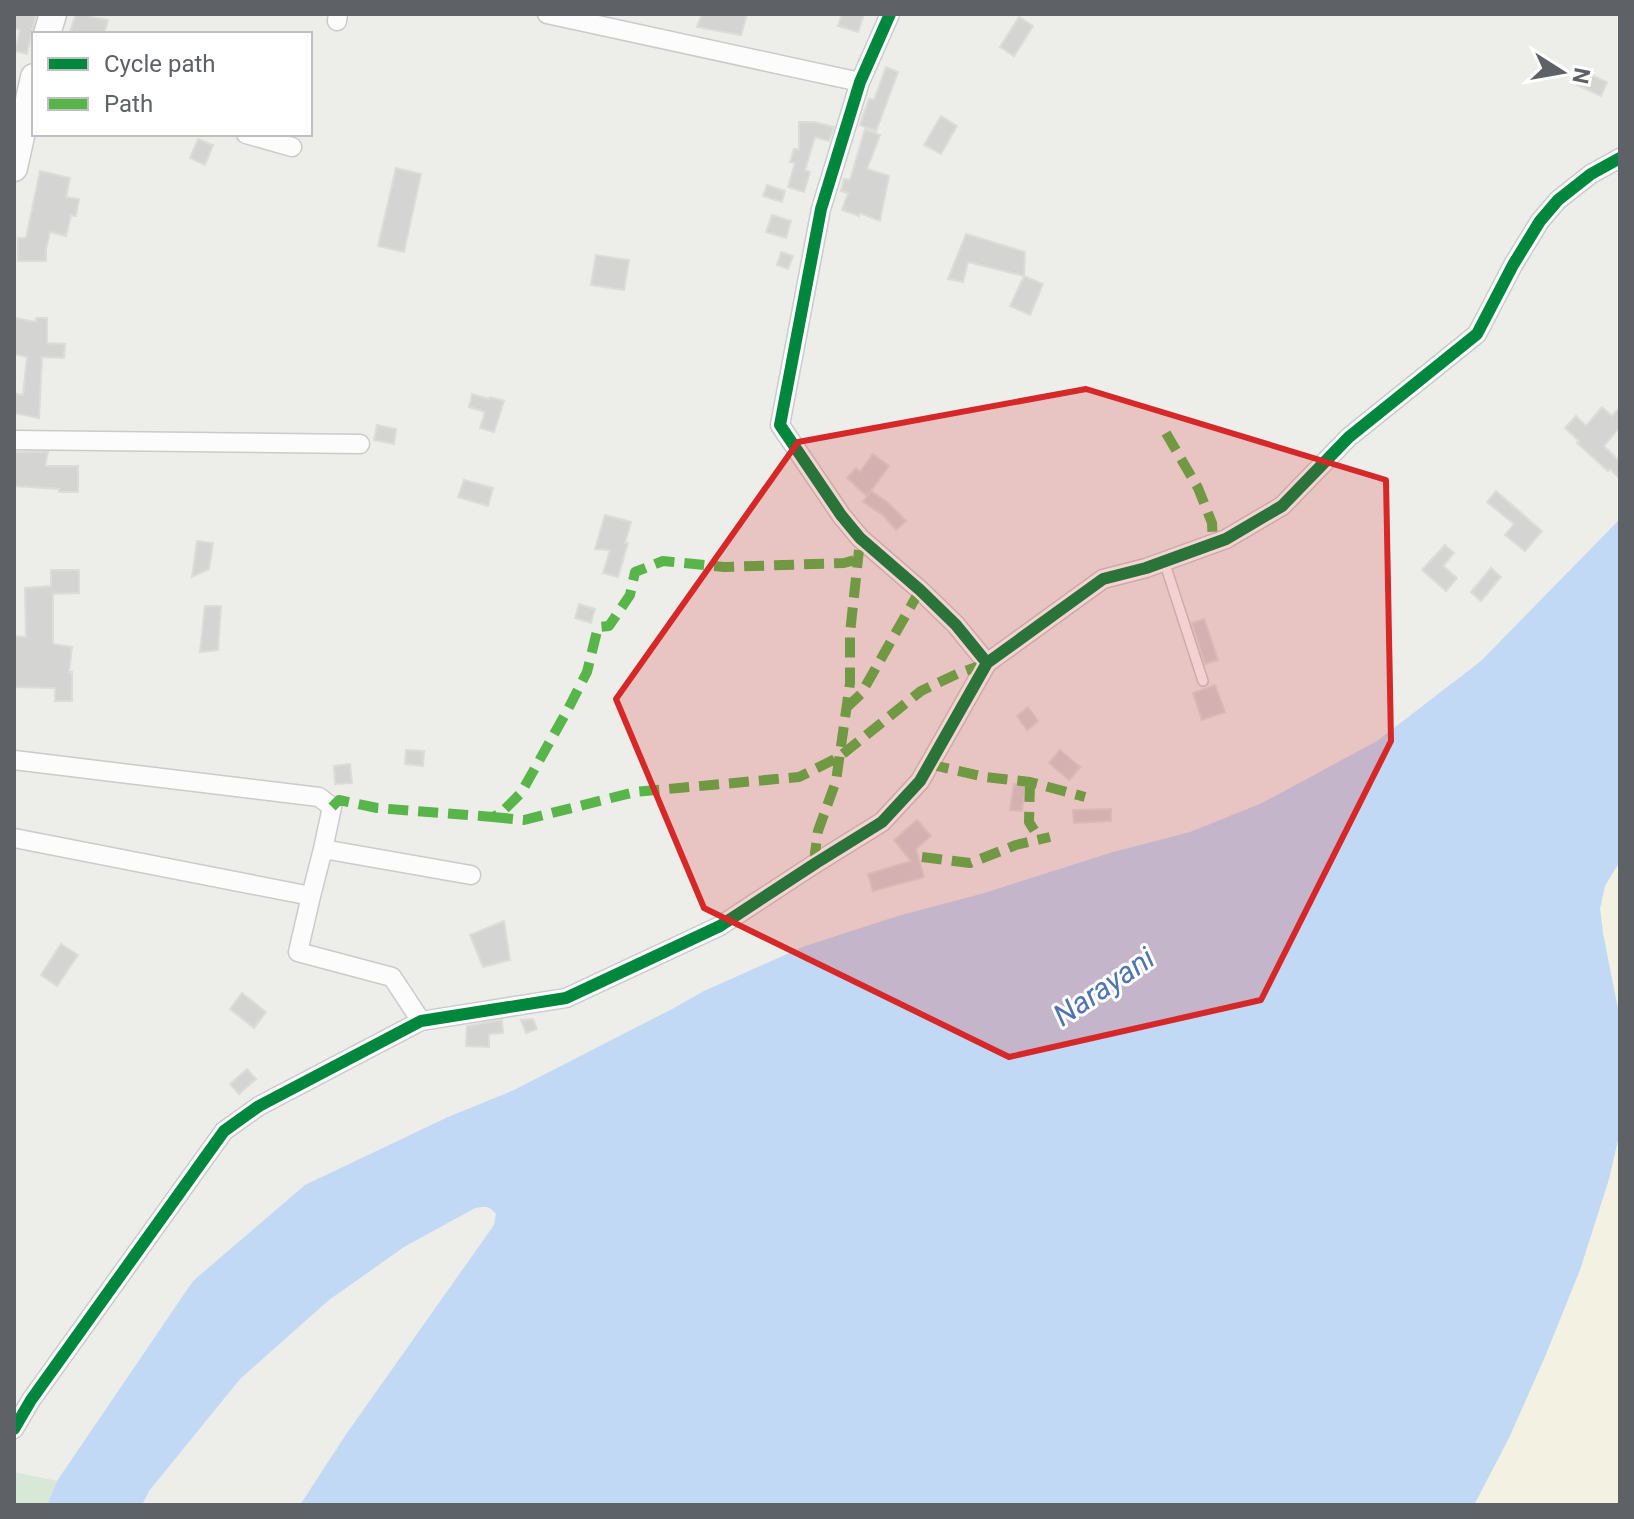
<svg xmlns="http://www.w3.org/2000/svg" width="1634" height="1519" viewBox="0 0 1634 1519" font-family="Roboto,sans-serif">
<rect width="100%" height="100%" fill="#edede9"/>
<path fill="#d8e8d7" d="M14,1472L57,1481L47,1505H14Z"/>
<path fill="#f3f1e1" d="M1620,861V1019C1615,979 1593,929 1604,889C1607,879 1614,870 1620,861Z
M1620,1128V1505H1475C1520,1415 1563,1324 1593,1228C1604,1195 1615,1162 1620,1128Z"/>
<path fill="#c1d9f4" d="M1620,519V861L1605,886L1600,908L1603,933L1620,1019L1619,1136L1609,1179L1580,1270L1544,1359L1509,1438L1474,1505H300L347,1433L494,1225L496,1214C490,1206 485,1206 475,1208L404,1247L329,1300L240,1379L149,1491L142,1505H47L57,1481L193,1281L305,1185L448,1117L514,1090L674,1008L704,991L805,946L901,915L981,894L1113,852L1190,832L1262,803L1377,741L1481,661Z"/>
<path fill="#d4d4d2" stroke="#dcdcd8" stroke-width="2" d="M14,14H36L27,54L15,51L20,30L14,28Z
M76,14H93L91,17L108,20L104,34H69Z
M702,14H747L741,35L697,27Z
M842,14H864L858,32L838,26Z
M1019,17L1033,26L1014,56L1000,47Z
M886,67L898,72L876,131L860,125L869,99L874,100Z
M1584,72L1607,82L1601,96L1577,85Z
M941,116L957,126L941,154L924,145Z
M799,122H814L834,127L829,141L815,137L805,170L810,172L804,192L788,187L795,163L790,162L794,149L799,150Z
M865,129L880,135L867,169L889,176L880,221L860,213L859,216L842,210L848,193L841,191L844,179L850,180Z
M198,139L213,145L205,165L190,158Z
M396,168L421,174L404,252L378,246Z
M40,171L70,178L66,197L79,199L76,216L71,215L66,236L50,232L46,249V261H18V238H26Z
M767,185L785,191L782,202L763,196Z
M772,215L791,221L786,238L766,232Z
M966,234L1025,252L1024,276L968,262L963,282L948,279Z
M781,252L793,256L788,269L777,265Z
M596,255L629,260L624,290L591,285Z
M1024,276L1043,284L1030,315L1010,306Z
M15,318L36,322V318H47V343L65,344L64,358L42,357L39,418L14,413V393L23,395L27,357L14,354Z
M472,394L489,399L490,397L504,401L494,432L480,428L485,412L469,407Z
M1602,407L1612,416L1620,407V427L1604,446L1620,462V479L1610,469L1608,471L1577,443L1579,441L1565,428L1576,416L1586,426Z
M377,425L396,429L394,444L374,440Z
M14,452H48L45,466H78V492H59V489L14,486Z
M873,454L889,466L867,496L847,478L856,468L860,472Z
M464,480L493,488L488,506L458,497Z
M871,491L887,502L906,521L896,530L883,515L863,502Z
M1496,491L1542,531L1525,551L1505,535L1514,524L1487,502Z
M605,515L631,522L625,543H628L618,577L603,573L610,550L595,549Z
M197,541L213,543L209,569L192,577Z
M1445,545L1454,553L1443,566L1457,578L1446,591L1422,570Z
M1491,568L1501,577L1481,601L1471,592Z
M51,570H79V593L53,594V644L72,647L69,672H72V701H55V688L14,687V636L26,637L25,588L51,586Z
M579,604L595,609L591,623L575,618Z
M205,606H221L218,650L200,652Z
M1204,619L1218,660L1205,664L1192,623Z
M1215,685L1225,712L1202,720L1193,693Z
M1028,707L1038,721L1027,730L1017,716Z
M406,750L424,751L423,766L405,764Z
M1060,750L1080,767L1069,780L1049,763Z
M350,764L352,783L335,784L334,766Z
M1014,784L1026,786L1022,811L1010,810Z
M1111,809V821L1074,823L1073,810Z
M917,820L931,836L916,849L924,877L873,891L868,874L911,861L894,840Z
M504,921L510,960L483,967L470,935Z
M61,944L78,955L57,986L41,975Z
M242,993L266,1012L254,1028L230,1009Z
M533,1019L537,1029L526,1033L521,1020Z
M502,1020L503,1033L489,1034V1047L466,1046L467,1026Z
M247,1069L256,1079L239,1094L230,1084Z"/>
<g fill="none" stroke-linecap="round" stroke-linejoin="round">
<g stroke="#cacbca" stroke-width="12">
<path id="lane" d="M1164,561L1203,681"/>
</g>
<g stroke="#cacbca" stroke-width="21">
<path id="street" d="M547,14L860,82
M890,14L860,82L821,209L780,425L841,515L860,538L920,590L956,625L987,663
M337,21L338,14
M246,134L292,147
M14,440L360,444
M14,760L319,797L332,807L323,849
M14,838L311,896L298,952L392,977L421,1021
M311,896L323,849L471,875
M14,1429L31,1400L224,1131L259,1106L421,1021L566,998L720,926L816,863L882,822L920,781L987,663L1103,579L1146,568L1226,539L1282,506L1349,437L1477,334L1513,265L1540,221L1558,200L1591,174L1620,158"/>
</g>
<g stroke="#c9c9c9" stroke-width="29">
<path id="secondary" d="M47,34L53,14
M14,168L34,77"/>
</g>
<use href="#lane" stroke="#fcfcfc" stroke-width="9"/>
<use href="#street" stroke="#fcfcfc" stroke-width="18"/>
<use href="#secondary" stroke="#fcfcfc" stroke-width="26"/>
<path stroke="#58b549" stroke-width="10" stroke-dasharray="20 10" stroke-linecap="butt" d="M1166,433L1198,488L1212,523L1213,543
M846,708L861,694L920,590
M929,764L985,777L1030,782L1085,797
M1030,782L1029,822L1039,838
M332,807L339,800L377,808L493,817L501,813L521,793L567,711L587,672L598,627L609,626L630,595L635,572L663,561L724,567L844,563L859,559
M493,817L524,820L635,792L799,777L839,757L921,691L957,674L987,663
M922,857L970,863L1016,845L1050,837
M816,863L815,853L818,831L836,781L850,683V633L859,550"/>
<g stroke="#fff" stroke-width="17">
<path id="cycleway" d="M890,14L860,82L821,209L780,425L841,515L860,538L920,590L956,625L987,663
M14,1429L31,1400L224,1131L259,1106L421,1021L566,998L720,926L816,863L882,822L920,781L987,663L1103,579L1146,568L1226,539L1282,506L1349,437L1477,334L1513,265L1540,221L1558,200L1591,174L1620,158"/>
</g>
<use href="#cycleway" stroke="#00873e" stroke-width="12"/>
</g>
<path fill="#d62828" fill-opacity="0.2" stroke="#d62828" stroke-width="6" stroke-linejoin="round" d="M1086,389L1386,480L1391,741L1261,1000L1009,1057L704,908L616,699L798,442Z"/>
<g text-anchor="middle" stroke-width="6" stroke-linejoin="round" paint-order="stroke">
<g font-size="30" font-style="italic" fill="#4f75b2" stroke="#fff">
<text transform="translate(1104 987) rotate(-34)" y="10">Narayani</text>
</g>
</g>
<rect width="1634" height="1519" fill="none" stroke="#5e6166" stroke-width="32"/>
<rect x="32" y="32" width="280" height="104" fill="#ffffff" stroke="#bfc0c2" stroke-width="2"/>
<rect x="48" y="58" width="40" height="12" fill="#00873e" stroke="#bfc0c2" stroke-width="2"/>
<text x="104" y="72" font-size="24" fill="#5e6166">Cycle path</text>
<rect x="48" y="98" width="40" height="12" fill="#58b549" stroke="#bfc0c2" stroke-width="2"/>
<text x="104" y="112" font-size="24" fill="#5e6166">Path</text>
<g transform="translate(1562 72) rotate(101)" stroke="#ffffff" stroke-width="6" paint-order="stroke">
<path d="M0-6L14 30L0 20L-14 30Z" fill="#5e6166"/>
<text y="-12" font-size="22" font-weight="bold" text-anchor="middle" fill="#5e6166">N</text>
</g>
</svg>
